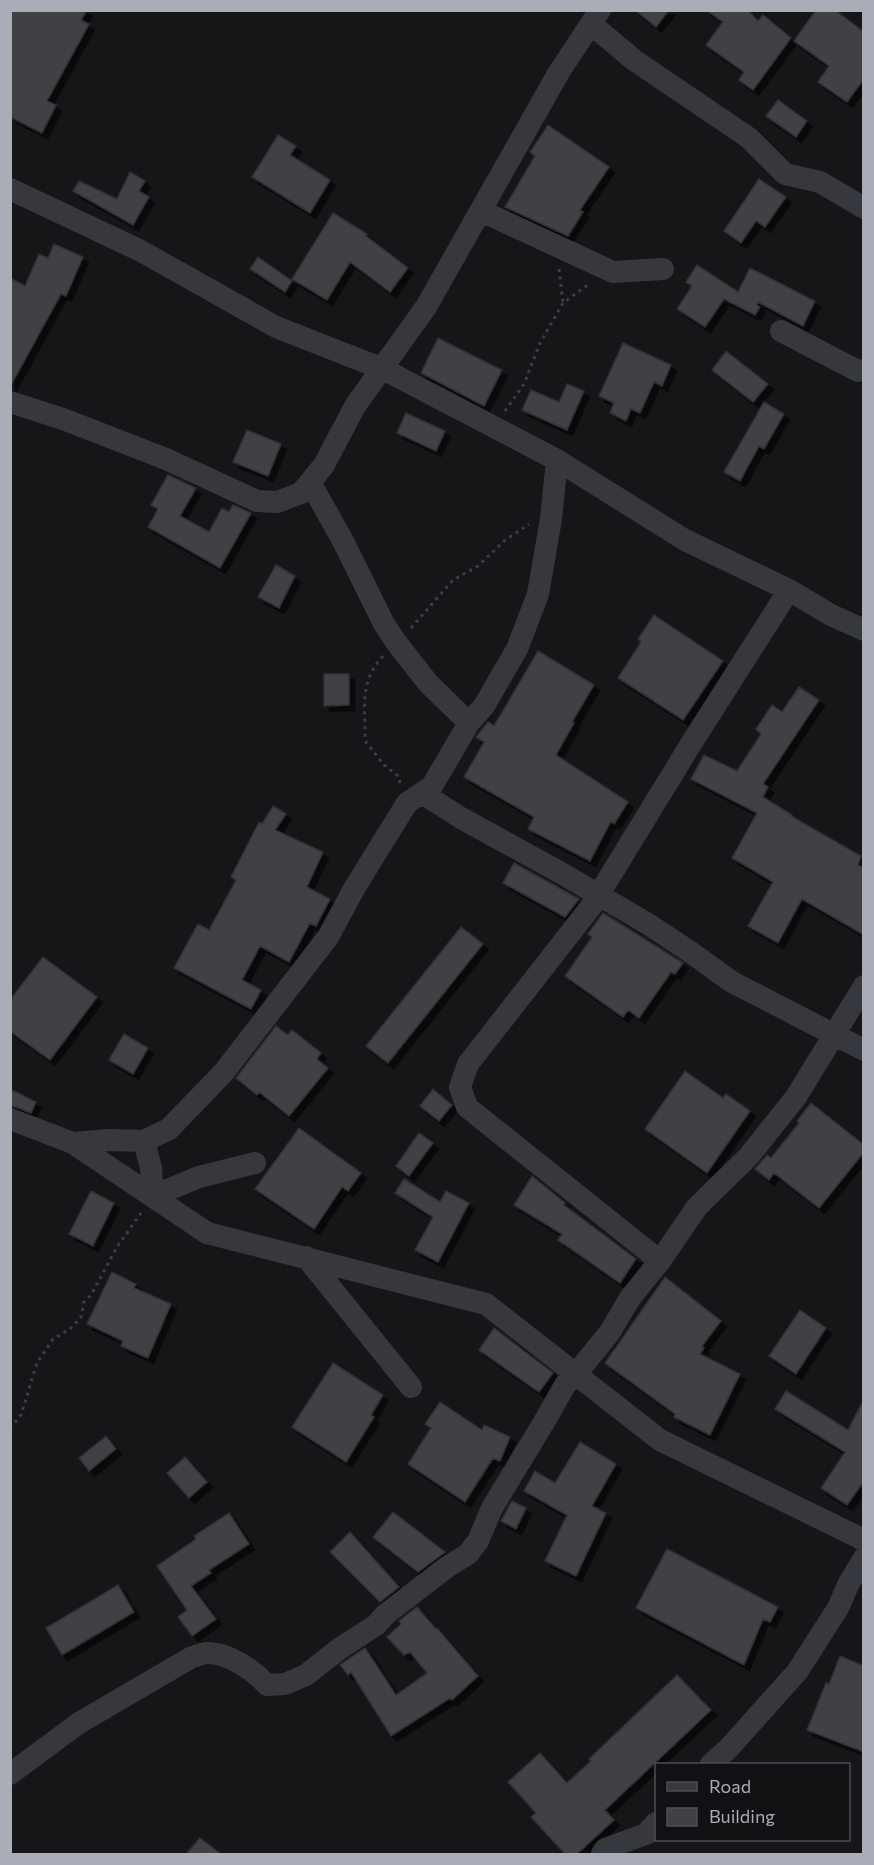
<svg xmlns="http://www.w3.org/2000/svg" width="874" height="1865" viewBox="0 0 874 1865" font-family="Commissioner,sans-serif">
<defs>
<filter id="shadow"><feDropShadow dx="5.5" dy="5.5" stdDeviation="0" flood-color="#0009"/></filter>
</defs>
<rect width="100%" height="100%" fill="#161618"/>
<path fill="#404145" stroke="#303034" stroke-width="1.5" filter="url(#shadow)" d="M10,10H87L81,20L89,24L47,101L56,105L42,133L10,117Z
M635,10H669L656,27Z
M706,10H748L758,21L763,15L791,38L753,90L739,80L744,72L706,45L723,22Z
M816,10H835L864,32V79L847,102L818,82L829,66L794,41Z
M778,100L807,121L796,137L766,116Z
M548,125L609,167L580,210L583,212L568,236L505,207L535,156L530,152Z
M278,135L296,146L290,155L330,180L310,213L252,177Z
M130,172L145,181L139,191L149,197L133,225L73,191L79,181L117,199Z
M759,179L786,197L765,227L756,221L741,243L724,231Z
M333,213L367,234L366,236L408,268L390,292L350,262L327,300L292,279Z
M54,244L83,257L66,296L61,294L10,387V278L25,286L39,254L48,258Z
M258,257L292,281L285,292L250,269Z
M697,265L738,292L750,268L815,301L803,326L758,302L757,305L760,307L755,315L724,299L705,327L677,309L692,286L686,282Z
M438,338L502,370L484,406L421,373Z
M623,343L671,365L662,386L654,382L640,413L631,409L626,421L610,413L614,403L599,396Z
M726,351L768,384L753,402L712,370Z
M567,384L584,391L567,430L522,410L531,390L559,402Z
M764,402L784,414L764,449L759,446L740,481L724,472Z
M406,413L445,431L436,451L397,433Z
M247,430L281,444L268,476L233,462Z
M168,475L196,488L180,516L209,532L222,508L229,512L233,505L251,513L220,568L148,527L158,509L151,505Z
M276,565L295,576L279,608L258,597Z
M654,615L723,661L683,720L618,678L641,642L638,639Z
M538,651L594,685L572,722L574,723L556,755L628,802L614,824L611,821L590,861L528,829L534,817L464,777L484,742L476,737L488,722L494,726Z
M324,674H349V705L324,706Z
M799,687L819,700L763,784L768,787L763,797L792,815L791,816L861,856L858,865L864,868V935L802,899L778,943L748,926L773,882L732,858L757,813L691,779L704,755L737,771L761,734L756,729L772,705L782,712Z
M273,806L286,814L275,830L323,852L307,887L330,899L316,926L310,923L289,962L260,946L242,980L261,990L251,1009L174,968L198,924L209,930L236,880L231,877L259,822L262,824Z
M514,863L579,899L565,917L503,883Z
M603,913L683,963L675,974L671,972L639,1018L628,1010L623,1017L565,976L592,937L588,934Z
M461,927L483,944L388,1063L366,1046Z
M43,957L97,997L50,1060L10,1031V1000Z
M276,1026L288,1035L292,1030L321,1053L317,1059L328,1068L289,1116L259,1092L257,1095L236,1078Z
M124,1034L148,1048L133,1074L109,1060Z
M685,1071L723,1098L726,1094L750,1111L707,1173L645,1129Z
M10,1089L36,1102L31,1113L10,1105Z
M433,1089L452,1105L439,1121L420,1106Z
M811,1103L864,1145V1152L819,1208L774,1173L769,1180L755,1169L767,1155L771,1158L799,1123L797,1121Z
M299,1128L361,1173L348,1191L342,1187L314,1229L255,1189Z
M419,1133L433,1143L409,1176L396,1166Z
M532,1176L565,1203L564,1205L636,1259L620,1283L558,1240L562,1234L514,1205Z
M404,1179L440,1202L446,1191L469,1203L438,1262L415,1250L433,1217L395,1193Z
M91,1191L114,1203L93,1246L69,1234Z
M112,1272L136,1284L134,1288L171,1304L148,1358L121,1346L123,1341L87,1324Z
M665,1277L721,1321L702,1346L704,1348L700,1354L740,1374L710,1435L674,1417L675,1414L605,1363Z
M800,1310L826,1328L796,1374L769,1356Z
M494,1328L553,1373L539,1392L479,1350Z
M333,1363L383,1395L371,1415L374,1417L346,1462L292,1427Z
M786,1391L848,1430L864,1399V1481L847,1505L821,1488L845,1452L775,1409Z
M440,1402L482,1430L484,1425L510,1437L500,1461L493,1458L465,1502L408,1464L431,1428L425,1424Z
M106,1436L116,1449L89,1471L79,1458Z
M580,1442L616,1464L592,1506L606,1513L576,1576L545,1561L567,1515L524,1491L535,1471L555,1483Z
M185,1457L207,1482L189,1498L167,1473Z
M512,1501L526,1508L516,1529L501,1521Z
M393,1512L445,1552L444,1553L418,1572L373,1537Z
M229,1513L249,1544L209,1570L211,1573L191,1586L216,1619L192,1636L178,1617L187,1610L157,1566L196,1539L194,1536Z
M350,1532L399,1587L380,1602L330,1552Z
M667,1549L778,1607L770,1622L763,1619L744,1665L636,1608Z
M118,1585L134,1612L62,1655L46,1628Z
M417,1607L436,1629L437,1628L478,1676L452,1700L450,1698L391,1736L351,1672L348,1675L340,1665L365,1648L396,1695L427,1673L410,1652L404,1655L387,1637L401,1624L399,1621Z
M840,1656L864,1666V1752L807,1730L826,1683L829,1684Z
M677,1675L711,1710L605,1810L614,1820L577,1854H565L531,1817L536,1813L508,1782L540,1753L567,1783L591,1761L589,1759Z
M200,1838L221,1854H186Z"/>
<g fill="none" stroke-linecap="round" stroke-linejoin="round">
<path stroke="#3d3f44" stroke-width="3" stroke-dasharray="3 4.5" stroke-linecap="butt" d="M559,269L563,303
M505,411L524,384L540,343L563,303L589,284
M411,628L453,580L478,566L504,541L529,524
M383,656C358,684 366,707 365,741L384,765L398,776L400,783
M10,1428L21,1415L37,1363L53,1339L70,1329L81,1317L84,1302L91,1295L117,1247L141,1213"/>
<path stroke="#37383d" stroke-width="22" d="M591,24L634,60L749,138L785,174L820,182L864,208
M10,189L141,251L276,327L383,369L557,460L685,540L789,590L831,615L864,630
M481,211L613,272L663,269
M781,331L858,371L864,370
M10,402L63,419L166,459L257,501L277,502L301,493L324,465L355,406L426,307L559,72L600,10
M310,482L344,543L384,624L396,642L428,683L469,723
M422,793L461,818L563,874L648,924L689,951L732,982L864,1050
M10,1119L73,1143L207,1233L486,1304L660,1440L864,1540
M144,1141L169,1129L224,1072L328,937L355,887L407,803L432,786L469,723L484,706L517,649L538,594L551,519L557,460
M73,1143L109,1140L144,1141L151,1168L153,1196
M153,1196L199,1177L255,1163
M306,1257L411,1387
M660,1261L467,1107L460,1087L468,1064L593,904L694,739L789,590
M711,1764L728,1749L797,1672L838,1608L849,1583L864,1558
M10,1774L79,1723L192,1657C196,1656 201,1654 206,1653C228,1652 253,1670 267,1685L285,1684L306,1675L339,1649L376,1625L386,1614L447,1567L468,1554L478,1541L492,1508L547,1417L565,1385L576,1374L610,1332L630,1298L660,1261L697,1207L749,1156L796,1097L864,986
M602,1854L605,1849L646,1834L656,1823"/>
</g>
<rect width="874" height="1865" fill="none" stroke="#a8adb8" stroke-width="24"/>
<rect x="655" y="1763" width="195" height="78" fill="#111113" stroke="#4d4f55" stroke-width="1.5"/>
<rect x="667" y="1782" width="30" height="9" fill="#37383d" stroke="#4d4f55" stroke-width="1.5"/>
<text x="709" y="1793" font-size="18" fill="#a8adb8">Road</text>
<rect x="667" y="1808" width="30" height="18" fill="#404145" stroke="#4d4f55" stroke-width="1.5"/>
<text x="709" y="1823" font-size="18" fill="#a8adb8">Building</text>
</svg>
